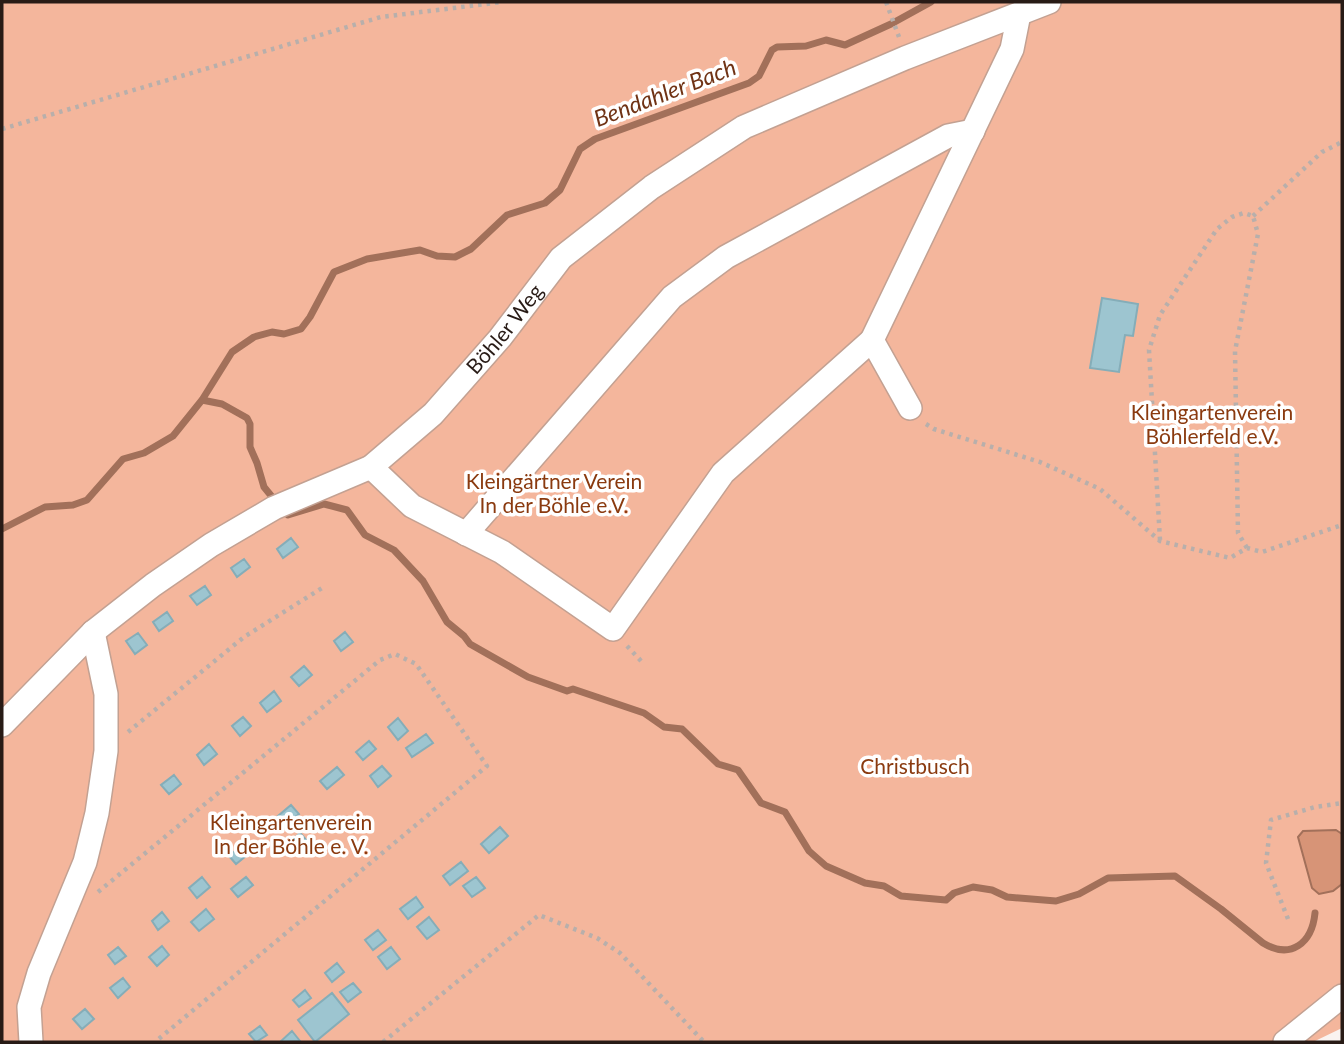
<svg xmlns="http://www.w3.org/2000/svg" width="1344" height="1044" viewBox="0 0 1344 1044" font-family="Lato,sans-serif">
<rect width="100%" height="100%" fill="#faf3f0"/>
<path fill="#f4b69c" d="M2,2H1342V1028L1313,1042H2Z"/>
<path fill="#d79477" stroke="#a2705a" stroke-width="2" d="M1336,830L1342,834V884L1333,891L1319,894L1312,888L1298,837L1303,831Z"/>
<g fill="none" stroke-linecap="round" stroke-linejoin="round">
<path stroke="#a2705a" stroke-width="7" d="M202,400L222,404L247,418L250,424V447L257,463L264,487L273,498
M288,515L324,504L347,510L365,535L394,550L423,581L447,622L464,636L470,644L528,677L567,691L573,689L644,713L664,727L682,729L718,764L738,770L761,803L785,812L809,851L826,866L865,883L884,886L901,896L946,900L954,893L973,887L992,890L1007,897L1056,901L1079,894L1108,878L1175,876L1221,909L1263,943C1291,960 1312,943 1315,913
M2,529L45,507L73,505L87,500L123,459L144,453L173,436L202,400L232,352L254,337L272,332L284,334L301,329L310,317L334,272L367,259L420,250L437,256L455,257L471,249L507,215L545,203L560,190L580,149L595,139L749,83L759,76L772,50L777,47L806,46L826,40L845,45L891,24L931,2"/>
</g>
<path fill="#9dc5d0" stroke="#85adb8" stroke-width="2" d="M1102,298L1138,304L1133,336L1125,335L1119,372L1090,368Z
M291,538L298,547L283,558L277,549Z
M244,559L250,567L237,577L231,568Z
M205,586L211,595L197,605L190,596Z
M167,612L173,621L159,631L153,622Z
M345,632L353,642L341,651L334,641Z
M138,633L147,645L135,654L126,641Z
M304,666L312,675L299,686L291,677Z
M274,691L281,701L267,712L260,703Z
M243,717L251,726L240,736L232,726Z
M398,718L408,731L398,740L388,727Z
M426,734L433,743L412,757L406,748Z
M369,741L376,749L363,760L356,752Z
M209,744L217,754L204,765L197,755Z
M382,766L391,776L378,787L370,776Z
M337,767L344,775L327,789L320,781Z
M174,775L181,784L169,794L161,785Z
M291,805L299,814L285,825L278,816Z
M500,827L508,836L489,853L481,844Z
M300,833L308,842L296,852L289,843Z
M243,844L251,852L236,864L229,856Z
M461,862L468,871L450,885L443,876Z
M202,877L210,887L197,898L189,888Z
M246,877L253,885L238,897L231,889Z
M476,877L485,888L472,897L463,886Z
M416,897L423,907L408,919L400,909Z
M206,909L214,919L199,931L191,922Z
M162,912L169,921L158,930L152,921Z
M429,917L439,930L427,939L417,927Z
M378,930L386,940L373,950L365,940Z
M162,946L169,955L157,966L149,957Z
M118,947L126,956L115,964L108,955Z
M391,947L400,959L387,969L378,957Z
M337,963L344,972L332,982L325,973Z
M123,978L130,987L118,998L110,988Z
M353,983L361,992L348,1002L340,992Z
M305,990L311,998L299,1007L293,1000Z
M332,993L349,1014L315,1042L298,1020Z
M85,1009L94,1019L82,1029L73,1019Z
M260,1026L267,1035L256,1042L249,1034Z
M292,1031L300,1041L280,1042Z"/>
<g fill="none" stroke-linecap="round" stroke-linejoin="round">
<g stroke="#c3a192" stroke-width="26">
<g id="minor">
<path d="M910,408L872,340L1012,49L1019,14"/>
<path d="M371,467L412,506L502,552L613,629L723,473L872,340"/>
<path d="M466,534L672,297L726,257L948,136L973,131"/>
<path id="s1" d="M2,725L93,632L153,585L211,545L274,508L371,467L433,414L500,338L561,258L652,187L744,127L905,58L1049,2"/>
<path d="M31,1042L29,1007L39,973L85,862L97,813L106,751V694L93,632"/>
<path d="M1285,1042L1342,996"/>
</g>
</g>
<path stroke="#b8afab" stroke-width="4.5" stroke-dasharray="3.5 5" stroke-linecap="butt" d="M886,2L899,37
M2,129L381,17L502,2
M1253,216L1322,152L1342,142
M926,424L934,429L1040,462L1100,489L1160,541L1230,558L1247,548L1262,552L1342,525
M1160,540L1149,350L1160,315L1217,229L1232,217L1244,213L1253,216
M1247,548L1238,533L1235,351L1258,234L1253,216
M627,646L643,663
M128,732L244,637L322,588
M98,892L380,660L395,654L416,664L487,766L155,1042
M1288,919L1266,863L1271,820L1315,807L1342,803
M383,1042L539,915L597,938L620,953L704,1042"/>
<use href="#minor" stroke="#fff" stroke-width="23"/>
</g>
<g text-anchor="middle" stroke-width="7" stroke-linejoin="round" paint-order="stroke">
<g font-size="21" fill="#281b16" stroke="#fff">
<text dy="7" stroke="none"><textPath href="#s1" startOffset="648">Böhler Weg</textPath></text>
</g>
<g font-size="21" fill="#8a3a0f" stroke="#fff">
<text x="1212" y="420">Kleingartenverein<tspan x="1212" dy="24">Böhlerfeld e.V.</tspan></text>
<text x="554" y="489">Kleingärtner Verein<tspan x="554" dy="24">In der Böhle e.V.</tspan></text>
<text x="915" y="774">Christbusch</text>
<text x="291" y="830">Kleingartenverein<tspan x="291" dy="24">In der Böhle e. V.</tspan></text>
</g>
<g font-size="23" font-style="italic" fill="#703315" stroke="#fff">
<text transform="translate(665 93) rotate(-21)" y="8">Bendahler Bach</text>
</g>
</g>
<rect width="1344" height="1044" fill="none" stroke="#281b16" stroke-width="7"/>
</svg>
